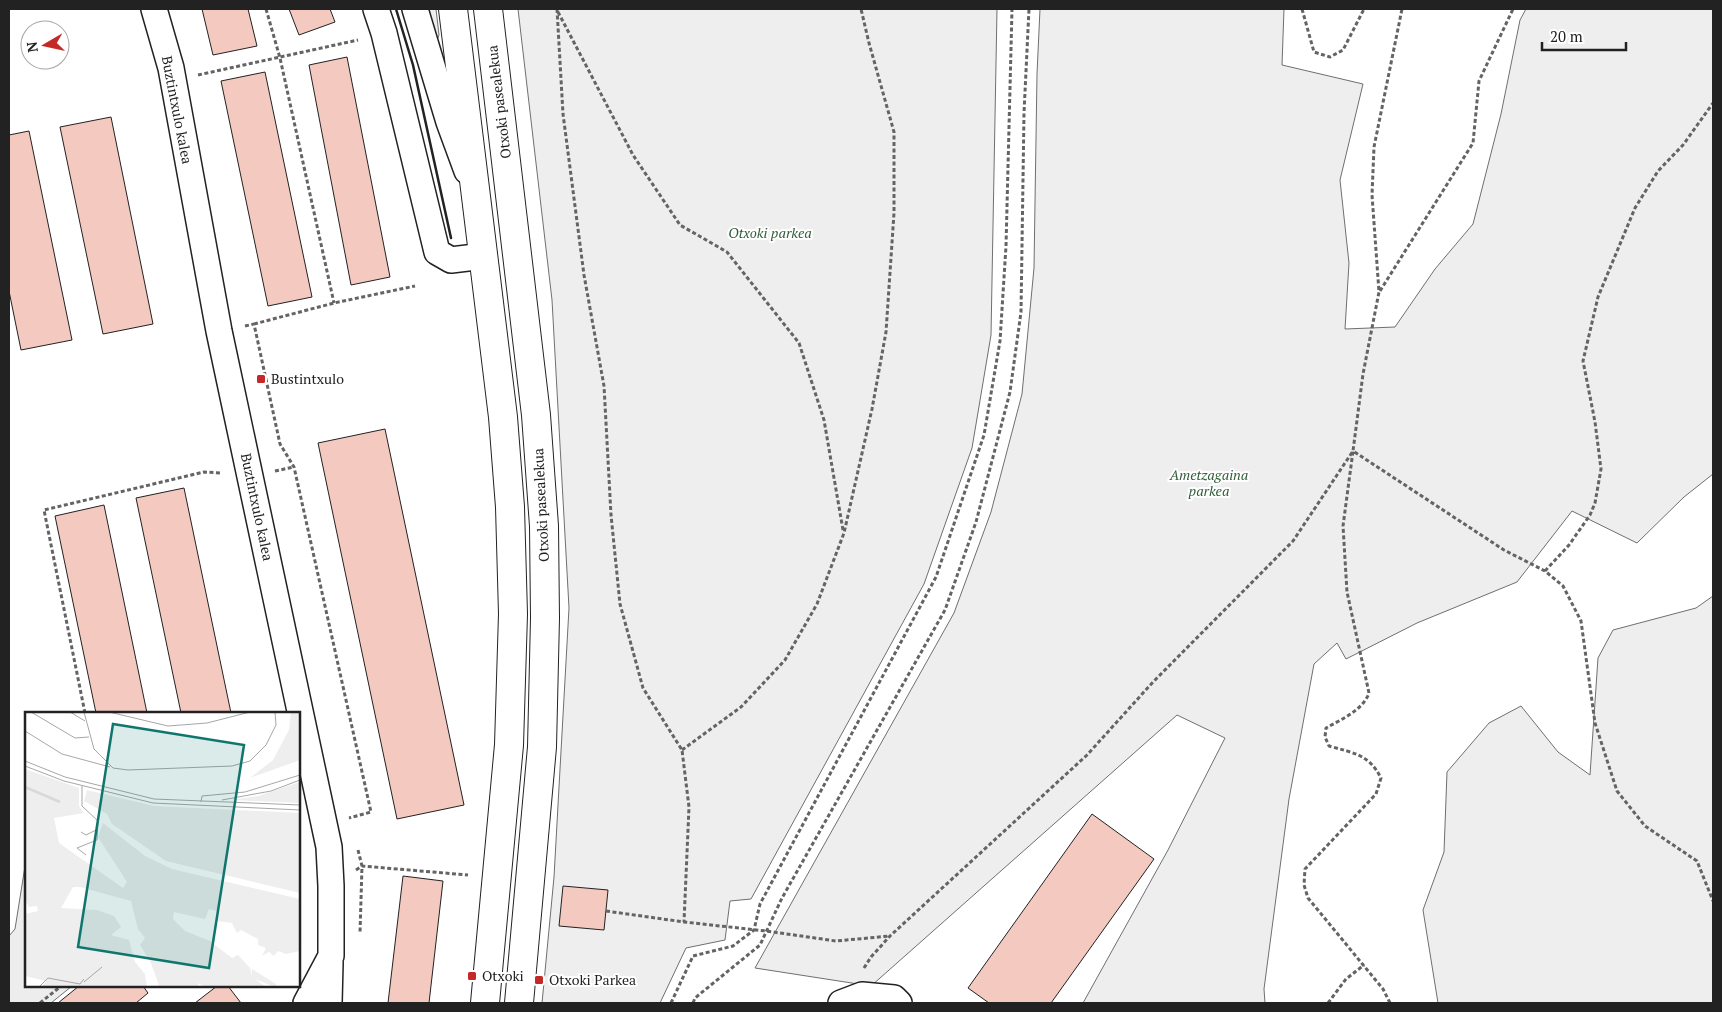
<svg xmlns="http://www.w3.org/2000/svg" width="1722" height="1012" viewBox="0 0 1722 1012" font-family="'PT Serif',serif">
<rect width="100%" height="100%" fill="#fff"/>
<path fill="#eee" stroke="#6f6f6f" d="M426,9H436L439,35L438,38L434,37Z
M518,9H997L991,335L972,448L924,584L751,899L730,901L725,940L686,948L660,1003H542L554,877L569,608L552,300Z
M1040,9H1284L1282,65L1363,84L1340,180L1349,263L1345,329L1395,327L1435,269L1473,224L1501,114L1520,20L1526,9H1713V474L1684,497L1637,543L1572,511L1517,582L1417,623L1346,659L1337,643L1314,664L1289,799L1264,989L1265,1003H1083L1168,850L1225,738L1177,715L871,986L755,968L954,613L991,512L1022,394L1034,268L1037,74Z
M1713,596V1003H1438L1423,910L1444,852L1447,772L1489,723L1521,706L1558,752L1590,775L1598,658L1613,630L1696,608Z"/>
<path fill="#ededed" stroke="#6f6f6f" d="M26,860V986H72L51,1003H9V936L15,929Z"/>
<path fill="#f3c9c0" stroke="#222" d="M202,9H248L257,46L213,55Z
M289,9H330L335,22L299,35Z
M347,57L390,277L351,285L309,65Z
M265,72L312,297L268,306L221,81Z
M111,117L153,324L103,334L60,127Z
M29,131L72,340L21,350L9,291V135Z
M385,429L464,805L397,819L318,443Z
M184,488L231,713H181L136,498Z
M104,505L147,713H96L55,516Z
M1092,814L1154,859L1051,1003H989L968,988Z
M403,876L443,881L429,1003H388Z
M563,886L608,890L604,930L559,926Z
M79,986H143L148,993L136,1003H58Z
M217,986H228L241,1003H195Z"/>
<g fill="none" stroke-linecap="round" stroke-linejoin="round">
<g stroke="#222" stroke-width="28">
<path id="street" d="M154,9L171,68L219,331L329,847L331,886V956L306,1003
M376,9L384,33L437,252L451,260L484,256
M415,9L449,122L467,171
M329,1003L330,963
M841,1003L862,995L894,998L899,1003"/>
</g>
<g stroke="#222" stroke-width="30">
<path id="secondary" d="M453,9L503,417L510,507L513,614L509,745L485,1003
M488,9L536,415L544,526L545,618L542,747L519,1003"/>
</g>
<path stroke="#646464" stroke-width="3" stroke-dasharray="4 2.5" stroke-linecap="butt" d="M266,9L280,58L334,303
M557,9L563,114L584,275L604,386L611,515L620,604L643,688L682,750L689,807L684,922
M1302,9L1314,52L1330,57L1343,50L1364,9
M558,12L633,155L680,225L727,252L799,343L824,420L843,530
M198,75L358,40
M1380,291L1473,143L1479,81L1513,9
M254,324L334,303L415,286
M245,326L254,324L280,444L294,467L371,812L349,818
M275,471L294,467
M1545,571L1569,545L1590,515L1595,503L1601,469L1595,422L1583,361L1598,297L1635,208L1658,171L1683,145L1713,103
M85,713L44,510L204,472L222,473
M682,750L741,707L785,660L817,604L844,533L872,409L886,332L894,213V132L869,43L861,9
M358,850L362,866L360,933
M356,870L362,866L468,875
M606,911L684,922L766,931L836,941L890,936
M864,968L871,957L890,936L1087,755L1153,682L1293,541L1353,451L1363,374L1379,292L1372,195L1374,147L1402,9
M40,1003L61,986
M671,1003L693,956L733,946L754,930L760,904L936,577L984,435L1000,341L1006,246L1012,9
M693,1003L695,998L760,945L782,898L945,610L976,522L1010,392L1021,312L1024,113L1029,9
M1328,1003L1346,979L1364,965
M1390,1003L1383,989L1308,898L1304,885L1305,869L1376,794L1381,778C1369,754 1353,753 1329,746L1325,737L1326,728C1342,719 1363,710 1369,693L1347,592L1343,526L1353,451L1504,550L1545,571L1563,586L1581,621L1595,723L1617,791L1645,826L1697,861L1713,901"/>
<use href="#street" stroke="#fff" stroke-width="25"/>
<use href="#secondary" stroke="#fff" stroke-width="28"/>
<path stroke="#222" stroke-width="2.5" d="M396,9L413,65L451,238"/>
</g>
<g fill="#c62828" stroke="#fff" stroke-width="2">
<rect x="256" y="374" width="10" height="10" rx="2.5"/>
<rect x="467" y="971" width="10" height="10" rx="2.5"/>
<rect x="534" y="975" width="10" height="10" rx="2.5"/>
</g>
<g text-anchor="middle" stroke-width="4" stroke-linejoin="round" paint-order="stroke">
<g font-size="14" fill="#222" stroke="#fff">
<text transform="translate(499 102) rotate(-97)" y="5">Otxoki pasealekua</text>
<text transform="translate(177 110) rotate(79)" y="5">Buztintxulo kalea</text>
<text transform="translate(541 505) rotate(-93)" y="5">Otxoki pasealekua</text>
<text transform="translate(257 507) rotate(78)" y="5">Buztintxulo kalea</text>
</g>
<g font-size="14" font-style="italic" fill="#2f5e38" stroke="#fff">
<text x="770" y="238">Otxoki parkea</text>
<text x="1209" y="480">Ametzagaina<tspan x="1209" dy="16">parkea</tspan></text>
</g>
<g font-size="14" fill="#222" stroke="#fff" text-anchor="start">
<text x="271" y="384">Bustintxulo</text>
<text x="482" y="981">Otxoki</text>
<text x="549" y="985">Otxoki Parkea</text>
</g>
</g>
<g transform="translate(25 712)">
<rect width="275" height="275" fill="#fff"/>
<path d="M266,0H275V48L225,66L248,48L264,18ZM0,57L54,76V94L59,101L29,106L34,131L98,176L102,170L73,125L78,111L120,144L147,157L275,187V239L261,242L253,239L249,244L244,240L237,244L241,236L233,233V227L216,218L212,221L207,211L192,209V199L184,197L180,207L149,200L148,207L160,219L185,229L207,246L213,243L225,256L227,264V257L251,272L250,275L230,267L241,275H180L173,271V275H131L134,273L125,249L115,233L120,226L113,217L106,189L55,175H48L36,196L72,198L89,204L96,215L86,223L104,228L110,250L120,262L122,275H17L21,269L0,264V202L13,199L12,194L4,195L0,188ZM275,70V91L205,88L233,84ZM62,78L129,94L275,101V181L141,149L87,112L82,102L59,89Z" fill="#eee"/>
<path fill="none" stroke="#d9d9d9" stroke-width="2.5" d="M0,75L35,90"/>
<path fill="none" stroke="#a7a7a7" stroke-width="1" d="M6,0L50,26L64,25M45,0L60,9M59,0L69,37L88,56L103,58L207,54L225,49L241,33L251,13L250,0M84,0L143,14L182,11L225,0M0,19L37,42L85,55M0,49L40,65L129,87L275,93M0,54L39,69L128,91L275,98M57,74V94L73,109L72,128L52,136L61,143M197,88L246,79L275,68M176,90L177,84L220,80L275,63M56,120L61,123L71,118M59,270L77,255M14,275L23,266L55,272L59,267"/>
<path fill="#0f766e" fill-opacity="0.15" stroke="#0f766e" stroke-width="2.5" d="M88,12L219,33L184,256L53,235Z"/>
<rect width="275" height="275" fill="none" stroke="#222" stroke-width="2.5"/>
</g>
<rect width="1722" height="1012" fill="none" stroke="#222222" stroke-width="20"/>
<g transform="translate(45 45) rotate(261)"><circle r="24" fill="#ffffff" stroke="#a7a7a7"/>
<path d="M0-4L9 19L0 12L-9 19Z" fill="#c62828"/>
<text y="-8" font-size="14" font-weight="bold" text-anchor="middle" fill="#222222">N</text>
</g>
<path d="M1542 42v8h84v-8" fill="none" stroke="#222222" stroke-width="2.5"/>
<text x="1550" y="42" font-size="15" fill="#222222" stroke="#ffffff" stroke-width="4" paint-order="stroke">20 m</text>
</svg>
